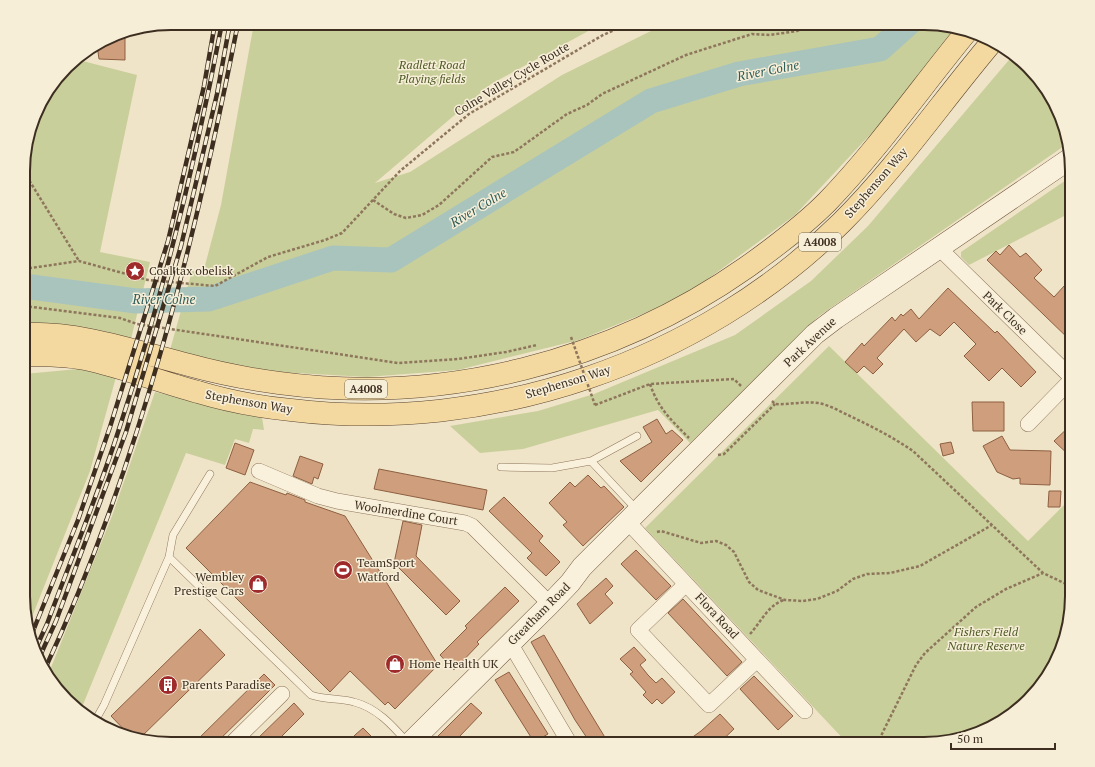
<svg xmlns="http://www.w3.org/2000/svg" width="1095" height="767" viewBox="0 0 1095 767" font-family="'PT Serif',serif">
<rect width="100%" height="100%" fill="#f0e4c8"/>
<path fill="#c9cf9b" d="M254,23H603L491,84L375,183L410,172L562,75L667,23H933L958,28L894,109L795,215L682,298L579,340L458,370L367,377L259,371L170,350L192,271L203,273L221,205Z
M1014,54L1057,106L1067,144L819,316L690,443L658,410L523,449L480,453L450,426L538,411L594,394L735,335L811,281L868,226Z
M75,59L137,75L100,252L150,262L131,339L103,331L24,322V152L38,106Z
M1072,176V212L969,265L961,257V252Z
M829,346L1028,541L1072,497V605L1064,644L1041,686L989,729L924,744H848L645,528Z
M78,369L116,377L90,471L28,627L24,615V374Z
M155,392L262,417L264,430L253,429L249,443L235,439L225,465L186,453L80,712L48,675L112,516Z"/>
<g fill="none" stroke-linecap="round" stroke-linejoin="round">
<path stroke="#a9c4bc" stroke-width="25" d="M24,286L136,301L209,299L333,258L391,260L651,101L739,74L880,49L909,23"/>
</g>
<path fill="#cf9f7d" stroke="#8d5f41" d="M125,32V60L99,59L97,45L115,34Z
M1009,245L1020,257L1026,253L1042,270L1034,278L1054,297L1065,285L1072,292V342L987,260L996,251L1000,255Z
M948,288L995,333L997,331L1036,372L1021,387L1002,368L989,381L964,356L976,344L954,322L940,336L930,329L916,342L904,329L877,358L883,364L873,374L864,366L857,373L845,362L862,343L864,346L892,317L895,321L901,314L903,316L911,309L919,319Z
M972,402H1004V431H973Z
M657,419L666,434L672,430L683,440L641,482L620,461L652,442L643,427Z
M1072,424V458L1054,441Z
M1002,436L1010,450L1051,451L1050,485L1020,484V478L1013,479L997,472L983,446Z
M951,442L954,453L943,456L940,444Z
M235,443L254,450L245,475L226,468Z
M300,456L323,464L318,479L314,477L312,484L293,476Z
M379,469L487,490L483,510L374,489Z
M588,475L601,488L604,486L624,507L583,546L563,525L567,522L549,503L570,482L575,487Z
M250,482L286,495L287,493L305,500V502L345,516L438,665L395,709L388,702L385,705L350,671L330,692L186,548Z
M1049,491H1061L1060,507H1048Z
M504,497L543,536L539,541L560,562L546,576L527,558L532,553L489,511Z
M403,521L422,525L416,556L460,601L446,615L394,563Z
M636,550L671,586L656,600L621,564Z
M606,578L613,586L605,594L613,603L590,624L577,604Z
M505,587L519,601L477,642L479,644L454,670L440,655L467,628L465,626Z
M683,599L742,662L727,676L668,613Z
M200,629L225,655L139,739L132,738L111,716Z
M544,635L578,693L609,744H591L575,720L531,642Z
M634,647L646,660L640,665L648,675L656,683L662,678L675,692L662,704L657,699L652,704L643,695L646,692L630,674L633,672L620,659Z
M509,672L548,734L534,742L495,680Z
M264,674L275,685L260,700L215,744H193Z
M754,676L793,716L778,730L740,689Z
M294,703L304,714L274,744H252Z
M471,703L482,713L459,737L452,744H430Z
M720,714L734,729L718,744H683L701,731Z
M363,728L379,744H347L355,735Z"/>
<g fill="none" stroke-linecap="round" stroke-linejoin="round">
<g stroke="#8d765c" stroke-width="8">
<path id="lane" d="M591,461L637,436
M501,467L552,468L591,461L637,510
M210,474L173,535L169,557L311,695C325,700 340,698 354,702C377,708 392,725 407,742
M95,721L104,705L169,557"/>
</g>
<g stroke="#8d765c" stroke-width="16">
<path id="street" d="M939,248L1072,378
M1028,424L1072,379
M259,471L318,496L337,501L465,523L472,526L550,604
M628,522L805,711
M686,584L638,630L709,705L757,660
M510,643L570,744
M231,744L282,694"/>
</g>
<g stroke="#6f573f" stroke-width="22">
<path id="secondary" d="M409,744L550,604L570,583L582,567L815,334L836,318L1071,158"/>
</g>
<g stroke="#5b4430" stroke-width="23">
<path id="primary" d="M24,334C81,332 134,351 189,365C218,373 249,379 279,383C443,405 612,362 747,267C775,247 803,226 827,202C878,149 921,87 968,30
M24,355C44,355 65,355 85,359C123,367 160,382 198,392C228,401 260,407 291,410C489,434 700,363 842,222C897,167 942,101 992,42"/>
</g>
<path stroke="#8d765c" stroke-width="2.5" stroke-dasharray="3 2" stroke-linecap="butt" d="M24,172L79,261
M373,200L394,214L406,218L422,215L439,205L492,157L514,152L567,114L587,105L602,94L686,55L711,47L752,34L770,35L797,31L816,23
M24,269L79,261L148,280L215,286L268,257L325,240L342,233L400,171L469,114L603,35L630,23
M24,306L120,318L137,324L398,363L458,359L506,352L537,345
M650,384C658,408 671,420 689,438
M772,401L775,404C789,405 803,401 818,403C830,405 841,412 852,417C873,427 894,438 913,451L1043,573L1064,583L1072,584
M595,405L650,384L734,379L741,386
M718,455L724,454L775,404
M657,532L661,531L701,543L716,541L726,545L734,552L749,582L758,590L785,600L803,601L817,599L837,591L853,579L867,574L890,573L920,566L992,525
M750,634C761,622 768,605 784,600
M877,744L916,665L925,653L976,607L1006,589L1043,573"/>
<use href="#lane" stroke="#faf1dc" stroke-width="7"/>
<use href="#street" stroke="#faf1dc" stroke-width="15"/>
<use href="#secondary" stroke="#faf1dc" stroke-width="21"/>
<use href="#primary" stroke="#f3d9a0" stroke-width="22"/>
<g stroke="#3d2e20" stroke-width="4.5">
<path id="rail" d="M31,636L78,520L110,427L168,241L204,86L215,23
M36,648L47,624C71,559 98,495 119,429C163,296 196,160 222,23
M39,658L56,621L126,432L181,246L217,94L230,23
M44,671C139,468 195,242 238,23"/>
</g>
<use href="#rail" stroke="#f7eed8" stroke-width="3" stroke-dasharray="9" stroke-linecap="butt"/>
<path stroke="#8d765c" stroke-width="2.5" stroke-dasharray="3 2" stroke-linecap="butt" d="M571,337L595,405"/>
</g>
<defs>
<g id="sight-disc" transform="scale(1)"><circle r="9.5" fill="#9e2a2b" stroke="#f7eed8"/><path d="M0-6L1.8-2.2L6-1.7L2.9 1.2L3.7 5.4L0 3.3L-3.7 5.4L-2.9 1.2L-6-1.7L-1.8-2.2Z" fill="#fff"/></g>
<g id="stadium-disc" transform="scale(1)"><circle r="9.5" fill="#9e2a2b" stroke="#f7eed8"/><path d="M0-5a6.5 5 0 1 0 0 10a6.5 5 0 1 0 0-10ZM-3.5-1.8h7v3.6h-7Z" fill="#fff"/></g>
<g id="shop-disc" transform="scale(1)"><circle r="9.5" fill="#9e2a2b" stroke="#f7eed8"/><path d="M-5-2.5h2.3a2.7 3.5 0 0 1 5.4 0H5L5.5 6h-11ZM-1.5-2.5h3a1.5 2.3 0 0 0-3 0Z" fill="#fff"/></g>
<g id="building-disc" transform="scale(1)"><circle r="9.5" fill="#9e2a2b" stroke="#f7eed8"/><path d="M-4-6H4V6H1V3H-1V6H-4ZM-2.5-4.3h1.7v1.8h-1.7ZM.8-4.3h1.7v1.8H.8ZM-2.5-1h1.7V.8h-1.7ZM.8-1h1.7V.8H.8Z" fill="#fff"/></g>
</defs>
<g fill-rule="evenodd">
<use href="#sight-disc" x="135" y="271"/>
<use href="#stadium-disc" x="343" y="570"/>
<use href="#shop-disc" x="258" y="584"/>
<use href="#shop-disc" x="395" y="664"/>
<use href="#building-disc" x="168" y="685"/>
</g>
<g text-anchor="middle" stroke-width="3" stroke-linejoin="round" paint-order="stroke">
<g fill="#f7eed8" stroke="#756857" stroke-width="1">
<rect x="799" y="233" width="42" height="18" rx="3"/>
<rect x="345" y="380" width="42" height="18" rx="3"/>
</g>
<g font-size="11" font-weight="bold" fill="#3d2e20">
<text x="820" y="246">A4008</text>
<text x="366" y="393">A4008</text>
</g>
<g font-size="12" font-style="italic" fill="#4d5a26" stroke="#f7eed8">
<text x="432" y="69">Radlett Road<tspan x="432" dy="14">Playing fields</tspan></text>
<text x="986" y="636">Fishers Field<tspan x="986" dy="14">Nature Reserve</tspan></text>
</g>
<g font-size="12" fill="#3d2e20" stroke="#f7eed8">
<text transform="translate(512 79) rotate(-31)" y="4">Colne Valley Cycle Route</text>
<text transform="translate(876 183) rotate(-49)" y="4">Stephenson Way</text>
<text transform="translate(1005 313) rotate(44)" y="4">Park Close</text>
<text transform="translate(810 342) rotate(-43)" y="4">Park Avenue</text>
<text transform="translate(568 382) rotate(-17)" y="4">Stephenson Way</text>
<text transform="translate(249 402) rotate(10)" y="4">Stephenson Way</text>
<text transform="translate(406 513) rotate(9)" y="4">Woolmerdine Court</text>
<text transform="translate(539 614) rotate(-45)" y="4">Greatham Road</text>
<text transform="translate(717 616) rotate(47)" y="4">Flora Road</text>
</g>
<g font-size="12" fill="#3d2e20" stroke="#f7eed8" text-anchor="start">
<text x="149" y="275">Coal tax obelisk</text>
<text x="357" y="567">TeamSport<tspan x="357" dy="14">Watford</tspan></text>
<text x="244" y="581" text-anchor="end">Wembley<tspan x="244" dy="14">Prestige Cars</tspan></text>
<text x="409" y="668">Home Health UK</text>
<text x="182" y="689">Parents Paradise</text>
</g>
<g font-size="13" font-style="italic" fill="#2f5d5a" stroke="#f7eed8">
<text transform="translate(768 70) rotate(-11)" y="5">River Colne</text>
<text transform="translate(478 207) rotate(-31)" y="5">River Colne</text>
<text x="164" y="304">River Colne</text>
</g>
</g>
<path d="M0 0H1095V767H0ZM171 30H924A141 141 0 0 1 1065 171V596A141 141 0 0 1 924 737H171A141 141 0 0 1 30 596V171A141 141 0 0 1 171 30Z" fill="#f7eed8" fill-rule="evenodd"/>
<path fill="none" stroke="#3d2e20" stroke-width="2" d="M171 30H924A141 141 0 0 1 1065 171V596A141 141 0 0 1 924 737H171A141 141 0 0 1 30 596V171A141 141 0 0 1 171 30Z"/>
<path d="M951 743v6h104v-6" fill="none" stroke="#3d2e20" stroke-width="2"/>
<text x="957" y="743" font-size="12" fill="#3d2e20" stroke="#f7eed8" stroke-width="3" paint-order="stroke">50 m</text>
</svg>
